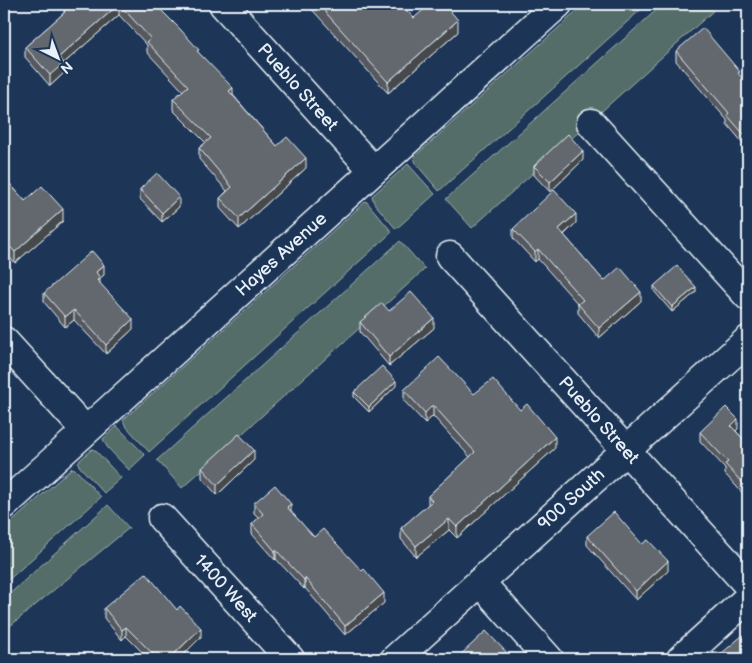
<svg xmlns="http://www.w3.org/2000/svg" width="752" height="663" viewBox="0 0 752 663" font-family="'Balsamiq Sans',sans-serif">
<rect width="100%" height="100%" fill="#1d3557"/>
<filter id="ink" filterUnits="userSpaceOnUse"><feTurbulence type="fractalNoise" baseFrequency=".02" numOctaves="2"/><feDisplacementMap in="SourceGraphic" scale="10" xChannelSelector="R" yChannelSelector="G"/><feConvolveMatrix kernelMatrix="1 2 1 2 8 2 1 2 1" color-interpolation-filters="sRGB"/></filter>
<g filter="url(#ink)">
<path fill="#546d69" stroke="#9eafb0" d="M585,4H647L439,191L416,164L414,157Z
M663,4H706L713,11L472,228L446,199Z
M408,164L435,194L396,229L374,203L372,196Z
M366,201L392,232L149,452L125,425L123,420Z
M400,241L425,269L182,488L157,460Z
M117,426L145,455L129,470L107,447L103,439Z
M92,449L95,450L121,478L104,493L79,466L78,462Z
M72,468L75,469L101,497L4,584V529Z
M108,505L129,528L4,631V599Z"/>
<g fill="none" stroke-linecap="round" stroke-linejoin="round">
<g stroke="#e8f1f8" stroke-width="31">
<path id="minor" d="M223,4L373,170
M591,123L748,296
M450,256L748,585
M4,341L86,431
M4,505L558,4
M162,518L290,659
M480,582L549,659
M395,659L748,340
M681,659L748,598"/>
</g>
<use href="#minor" stroke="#1d3557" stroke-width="28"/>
</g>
<path fill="#54595e" stroke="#e8f1f8" d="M73,4H155L199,53L233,95L277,146L306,168L239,229L220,208V198L227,191L199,159V148L206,143L173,110V99L183,91L147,52V45L119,15L64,63V73L50,86L25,57V47L64,13V11Z
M307,4H400L414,18L458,32L388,93Z
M676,51L740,76L748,85V149L727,124V120L676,61Z
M583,160L550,192L534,175V166Z
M4,177L25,201L63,221L15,263L4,251Z
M140,189L179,207L162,222L140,199Z
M576,223L564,235L604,281L641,301L599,338L578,313V304L538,259L535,262L513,238V229Z
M104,275L100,277V284L133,329L106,354L74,320L65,327L44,302V293Z
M654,286L696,292L672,312L654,291Z
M360,322L434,328L389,366L360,332Z
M396,386L369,412L354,397V392Z
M404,390L474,394L520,410L555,448L457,538L449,530L416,557L401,539V528L428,505V496L470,457L433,416L425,423L404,401Z
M738,429L736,431L748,444V499L725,474V468L700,441V432Z
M254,460L217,495L202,478V468Z
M254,503L291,512L314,537L384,603L345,635L305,588L304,589L276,559L275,560L252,534V524L259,518L254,513Z
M587,536L642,544L668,571L636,600L587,545Z
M104,608L177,610L201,637L179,659H149L126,636L122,640L104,618Z"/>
<path fill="#45484c" stroke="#e8f1f8" d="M119,4V15L64,63V73L50,86V75L59,57Z
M458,20V32L388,93V82Z
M233,88V98L229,91Z
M583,151V160L550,192V182Z
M306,158V168L239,229V218Z
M179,197V207L162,222V213Z
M63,209V221L15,263V252Z
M576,214V223L559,239V229Z
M538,249V259L535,262V252Z
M104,265V275L96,281V272Z
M696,287V292L672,312V307Z
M641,292V301L599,338V328Z
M74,310V320L65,327V317Z
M434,318V328L389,366V357Z
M133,319V329L106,354V345Z
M396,381V386L369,412V407Z
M433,405V416L425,423V413Z
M738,419V429L731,435V426Z
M7,423V433L4,436V426Z
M555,437V448L457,538V527Z
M254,450V460L217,495V485Z
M291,504V513L287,507Z
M449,519V530L416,557V546Z
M276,550V559L275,560V551Z
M668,561V571L636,600V591Z
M305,578V588L304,589V580Z
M384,593V603L345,635V626Z
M126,627V636L122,640V630Z
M201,628V637L179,659H169Z
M508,654V659H502Z"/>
<path fill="#62676d" stroke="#e8f1f8" d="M73,4H155L180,29L199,50L197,51L233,88L229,91L277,146L287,137L306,158L239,218L220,198L232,187L199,148L211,138L173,99L188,86L147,42L151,39L119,4L59,57L64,63L50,75L25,47L65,12L64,11Z
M318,4H400L414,18L430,4H444L458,20L388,82Z
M703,28L740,72L738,73L748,85V139L727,115L729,113L676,51Z
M568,134L583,151L550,182L534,166Z
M157,173L179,197L162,213L140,189Z
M4,177L25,201L42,186L63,209L15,252L4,240Z
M554,190L576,214L559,229L604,281L620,267L641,292L599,328L578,304L583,300L538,249L535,252L513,229Z
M92,251L104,265L96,272L100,278L97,280L133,319L106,345L74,310L65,317L44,293Z
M677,266L696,287L672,307L654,286Z
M411,292L434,318L389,357L360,322L382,303L389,311Z
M439,357L474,394L493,379L520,410L527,404L555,437L457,527L449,519L416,546L401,528L432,501L428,496L475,452L433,405L425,413L404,390Z
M382,366L396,381L369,407L354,392Z
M726,407L738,419L731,426L748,444V489L725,464L728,462L700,432Z
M4,419L7,423L4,426Z
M239,434L254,450L217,485L202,468Z
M275,485L291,504L287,507L314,537L323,529L362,571L364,569L384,593L345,626L305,578L304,580L276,550L275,551L252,524L263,514L254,503Z
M614,512L642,544L648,540L668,561L636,591L587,536Z
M146,573L177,610L180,606L201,628L169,659H158L126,627L122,630L104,608Z
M486,631L508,654L502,659H456Z
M743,635L748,642V659H715Z"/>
</g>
<g text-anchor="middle" stroke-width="4" stroke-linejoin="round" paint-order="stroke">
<g font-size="18" fill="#e8f1f8" stroke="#1d3557">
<text transform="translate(298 87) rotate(48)" y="6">Pueblo Street</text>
<text transform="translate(281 254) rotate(-42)" y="6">Hayes Avenue</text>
<text transform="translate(599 420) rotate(48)" y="6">Pueblo Street</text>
<text transform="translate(571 499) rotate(-42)" y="6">900 South</text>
<text transform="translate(226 588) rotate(48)" y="6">1400 West</text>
</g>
</g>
<rect width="752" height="663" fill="none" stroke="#1d3557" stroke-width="20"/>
<rect x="10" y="10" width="732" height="643" fill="none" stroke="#e8f1f8" stroke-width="2" filter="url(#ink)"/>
<g transform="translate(58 58) rotate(138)" stroke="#1d3557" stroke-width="4" paint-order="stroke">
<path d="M0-4L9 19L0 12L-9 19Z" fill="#e8f1f8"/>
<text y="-8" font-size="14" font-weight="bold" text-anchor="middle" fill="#e8f1f8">N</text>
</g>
</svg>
